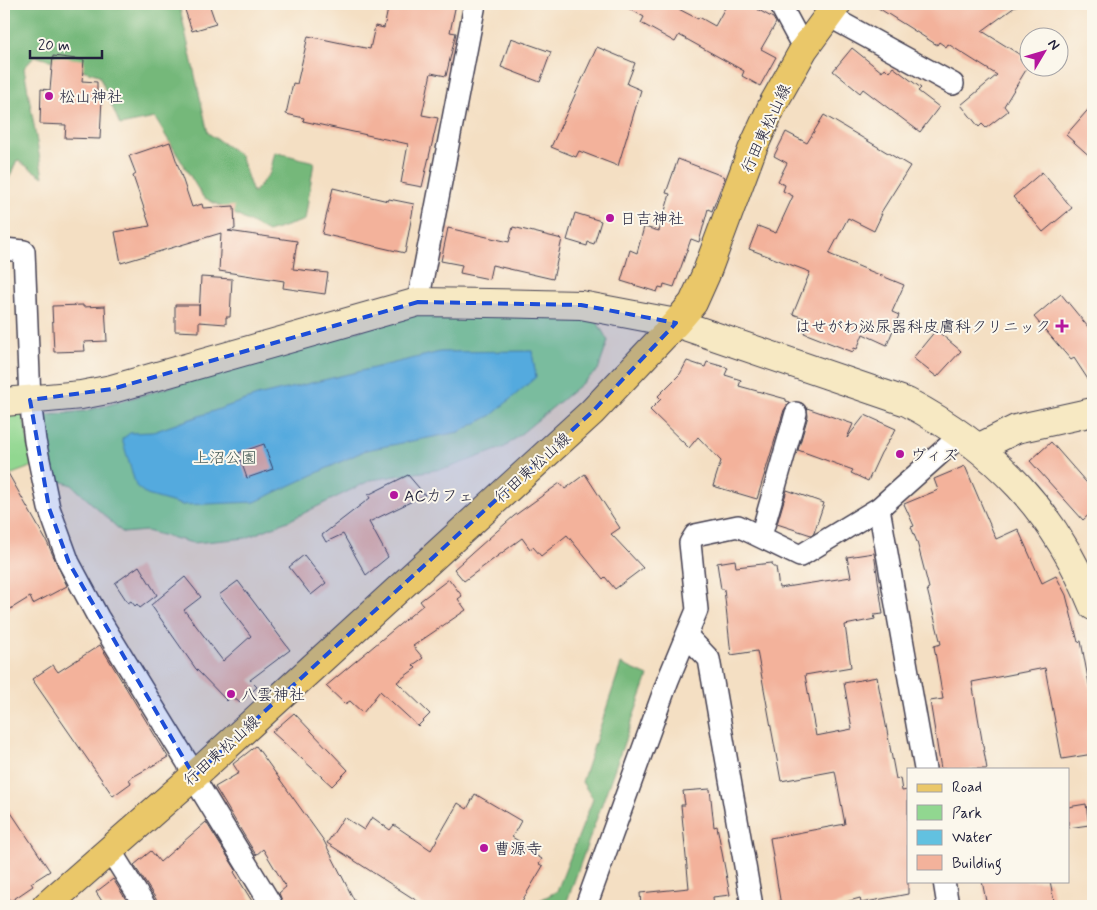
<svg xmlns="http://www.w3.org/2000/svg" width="1097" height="910" viewBox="0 0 1097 910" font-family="Mynerve,'Klee One',sans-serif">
<rect width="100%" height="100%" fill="#fbf7ec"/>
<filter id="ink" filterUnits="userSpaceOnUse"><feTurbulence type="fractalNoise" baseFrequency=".02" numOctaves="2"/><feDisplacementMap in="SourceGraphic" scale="10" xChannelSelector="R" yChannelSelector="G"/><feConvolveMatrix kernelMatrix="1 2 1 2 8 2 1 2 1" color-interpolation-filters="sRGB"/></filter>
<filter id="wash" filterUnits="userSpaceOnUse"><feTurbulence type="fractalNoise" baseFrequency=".0096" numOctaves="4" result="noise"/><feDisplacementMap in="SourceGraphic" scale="20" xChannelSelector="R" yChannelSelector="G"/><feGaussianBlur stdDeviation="1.12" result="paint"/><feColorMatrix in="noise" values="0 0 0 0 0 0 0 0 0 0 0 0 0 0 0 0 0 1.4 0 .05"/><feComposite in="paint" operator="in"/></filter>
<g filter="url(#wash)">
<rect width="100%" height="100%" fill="#f4dfc3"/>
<path fill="#91d790" stroke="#5a7c66" d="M418,313L595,318L608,341L598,370L505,447L448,468L371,480L290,520L246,538L193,543L146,531L123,533L72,485L54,479L42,416L85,411L112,404Z
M23,414L33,466L4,477V416Z"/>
<path fill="#74b87a" stroke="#4b6d5a" d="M4,4H179L208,133L240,155L253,193L270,173L275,152L314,162L305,220L268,232L203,197L155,118L120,125L99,75L35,56L24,68L43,177L17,160L4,190Z
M621,664L648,676L566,904L563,906H529L557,891L593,799L582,782Z"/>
<path fill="#62c1e0" stroke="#42728e" d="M532,351L536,377L492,415L459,432L366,450L255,502L182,505L147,495L136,486L122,439L130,433L153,432L257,396L440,352Z"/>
<g id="blocks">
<path fill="#f3b29b" d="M183,4H209L216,24L192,31Z
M389,4H456L450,32L456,33L446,76L431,73L422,115L438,118L422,187L401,183L408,144L303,121L304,118L286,114L293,83L297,84L308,36L370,49L375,26L384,28Z
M621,4H669L698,19L699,17L715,26L727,4H748L773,18L776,23L761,49L776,57L760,86L742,76L744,71L679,35L675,42L641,23L644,17Z
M872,4H1019L982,31L1022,56L1020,60L1029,65L1004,106L1008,111L986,128L982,124L979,127L961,105L997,75L948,44L946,47L939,42L937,45Z
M511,38L551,52L540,82L501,67Z
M597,47L635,63L627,84L641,90L618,166L579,151L576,157L551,147Z
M852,48L882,72L885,68L889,72L893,67L921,88L918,91L939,107L920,132L863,89L860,93L833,71Z
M53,56L84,60L82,81L97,82V97H102L100,139L65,138L66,125L40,124L41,89L50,90Z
M1093,104V159L1066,135Z
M824,115L910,166L880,214H882L874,231L848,218L829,254L904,285L892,312L899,315L887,345L863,334L857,349L854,348L853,352L804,333L809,320L793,314L810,272L749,249L758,226L776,233L793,196L783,191L785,185L778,181L787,163L774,156L786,132L807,143Z
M170,142L192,207L202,204L203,208L234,206L235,229L228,231L297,241L293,269L328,273L325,294L283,288L284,281L219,271L221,233L121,263L115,232L150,226L133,176L136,174L129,156Z
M678,159L725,177L712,211L708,209L699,242L691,239L674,287L664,284L663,288L659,287L657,292L621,281L630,250L637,253L644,227L659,231L670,194L666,193Z
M1042,172L1072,208L1043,232L1013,197Z
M333,188L388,201L389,199L414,204L405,253L322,234Z
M575,213L601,221L594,244L588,242L587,246L567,240Z
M513,227L562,239L553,279L492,265L489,279L460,273L462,265L441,261L448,228L509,242Z
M201,277L232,279L230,317H226V324L199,322V332L175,331V305H199V315Z
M1061,294L1093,333V387L1074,358L1071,360L1034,317Z
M83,305V307L105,306L107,341L84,342L85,351L54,352L52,306Z
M936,330L961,351L937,377L913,358Z
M687,361L705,367L707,362L728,368L725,375L741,380L739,386L786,399V401L790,402L784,410L757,499L713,486L721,461L698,437L689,448L650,410L661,399L658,396L680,374Z
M807,408L853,424L847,438L865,415L896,429L881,453L868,481L851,473L853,470L798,450L808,416Z
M1051,442L1093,490V511L1083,520L1030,461Z
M264,444L273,469L247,478L238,453Z
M4,466L47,542L67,586L33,604L30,597L4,613Z
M965,466L996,539L1018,529L1042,583L1056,576L1066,595L1078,642L1081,641L1093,705V754L1062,759L1045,668L972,682L987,769H941L930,701L943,699L934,646L941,644L927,589L929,588L917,542L911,527L914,526L904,504L938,490L934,479Z
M585,474L620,528L611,534L643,568L615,589L605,577L603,579L567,535L541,556L533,547L530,549L522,538L464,581L454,569L514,516L560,483L565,489Z
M408,475L425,495L369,522L388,557L366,575L343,534L326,542L322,535L370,498L368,495Z
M787,490L824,503L814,533L811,535L777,524Z
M874,553L883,614L874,615L875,619L845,625L851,667L805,675L816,736L852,729L844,683L877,677L896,779L900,778L902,791L908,790V894L861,903L860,898L831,906H781L770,838L845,824L835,771L781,781L757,651L731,655L724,589H721L717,563L735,560L736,567L772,563L773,567H776L779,588L851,577L847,557Z
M304,555L326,583L311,595L289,567Z
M139,566L157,595L140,608L137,604L135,606L131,601L128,603L115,583Z
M185,577L201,597L184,610L223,661L251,636L219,595L238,581L290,650L250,680L257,687L240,703L232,696L227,701L196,669L151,605Z
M449,579L462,596L458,599L466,610L413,646L423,658L413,665L416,668L397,682L430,714L418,726L380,691L363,713L350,701L345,704L326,686L423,605L420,601Z
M100,645L168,757L129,779L131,783L113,796L32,679L53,665L58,672Z
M294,713L348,770L332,786L272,732Z
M256,746L324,841L357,906H284L279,893L286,887L263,849L256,855L215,787L239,773L233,764Z
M710,789L714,827L717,826L730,895L713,897L714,906H641L640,893L689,888L681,805H685L683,791Z
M475,794L521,821L512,837L522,843L520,846L542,859L539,864L543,866L519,906H425L327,843L344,817L364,830L372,817L390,830L394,825L431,850L458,803L467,809Z
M4,802L50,871L31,883L33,886L11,901L4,891Z
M1086,804L1089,825L1068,828V807Z
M206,822L236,870L234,872L255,906H157L156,899L134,865L151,851L160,862Z
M113,879L130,906H105L96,892Z
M982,881H1050L1055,906H987Z"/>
</g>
</g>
<g filter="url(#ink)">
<use href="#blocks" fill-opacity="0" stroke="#423e4f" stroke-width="1"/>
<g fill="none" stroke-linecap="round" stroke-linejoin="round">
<g stroke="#423e4f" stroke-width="24">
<path id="street" d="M784,4L783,10L804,49
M827,15L953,84
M4,249L24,251L30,400L35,441L49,508L69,563L98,617L187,762L200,788L272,906
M418,302L475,4
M879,508L925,769
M761,536L796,413
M687,636L709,659L752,906
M110,850L145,906
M944,881L948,906
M586,906L668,680L697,610L690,543L695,535L738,526L800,556L879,508L961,435"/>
</g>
<g stroke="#423e4f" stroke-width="30">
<path id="secondary" d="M4,402L81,395L112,389L418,302L488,303L581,305L676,323L907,402C996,449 1055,512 1093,606
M978,448L1016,429L1093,412"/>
</g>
<g stroke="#423e4f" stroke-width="30">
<path id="primary" d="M46,906L194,776L592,412L676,323L693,303L706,274L752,150L773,104L804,49L837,4"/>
</g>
<use href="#street" stroke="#fff" stroke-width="21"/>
<use href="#secondary" stroke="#f7e9c3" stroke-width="28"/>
<use href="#primary" stroke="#eac769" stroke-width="28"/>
</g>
</g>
<path fill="#1d4ed8" fill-opacity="0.2" stroke="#1d4ed8" stroke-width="4" stroke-dasharray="10 6" stroke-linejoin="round" d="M418,302L581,305L676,323L592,412L194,776L69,563L49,508L30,400L112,389Z"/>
<g fill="#b5179e" stroke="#fbf7ec" stroke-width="2">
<circle cx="49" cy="96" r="5"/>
<circle cx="610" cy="218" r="5"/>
<path d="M1059.5 318.5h5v5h5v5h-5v5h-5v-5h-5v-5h5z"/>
<circle cx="900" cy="454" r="5"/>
<circle cx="394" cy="495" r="5"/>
<circle cx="231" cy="694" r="5"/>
<circle cx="484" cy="848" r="5"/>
</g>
<g text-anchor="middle" stroke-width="4" stroke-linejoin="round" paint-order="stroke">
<g font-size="16" fill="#22223b" stroke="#fbf7ec" text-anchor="start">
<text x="59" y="102">松山神社</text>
<text x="620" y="224">日吉神社</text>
<text x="1051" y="332" text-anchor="end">はせがわ泌尿器科皮膚科クリニック</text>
<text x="910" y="460">ヴィズ</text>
<text x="404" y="501">ACカフェ</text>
<text x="241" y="700">八雲神社</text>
<text x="494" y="854">曹源寺</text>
</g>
<g font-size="16" fill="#22223b" stroke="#fbf7ec">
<text transform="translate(765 128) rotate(-65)" y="6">行田東松山線</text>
<text transform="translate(532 467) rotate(-42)" y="6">行田東松山線</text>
<text transform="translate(221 750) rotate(-42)" y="6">行田東松山線</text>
</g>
<g font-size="16" fill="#435854" stroke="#fbf7ec">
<text x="225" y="463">上沼公園</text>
</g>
</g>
<rect width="1097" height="910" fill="none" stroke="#fbf7ec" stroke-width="20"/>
<rect x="907" y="768" width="162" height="115" fill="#fbf7ec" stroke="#a4a2a5"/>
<rect x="917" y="784" width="25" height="8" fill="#eac769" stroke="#a4a2a5"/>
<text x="952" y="792" font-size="15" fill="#22223b">Road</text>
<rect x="917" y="805" width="25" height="15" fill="#91d790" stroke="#a4a2a5"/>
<text x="952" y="818" font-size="15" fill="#22223b">Park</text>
<rect x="917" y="830" width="25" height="15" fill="#62c1e0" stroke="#a4a2a5"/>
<text x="952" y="842" font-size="15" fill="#22223b">Water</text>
<rect x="917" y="855" width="25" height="15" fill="#f3b29b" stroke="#a4a2a5"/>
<text x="952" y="868" font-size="15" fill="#22223b">Building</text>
<g transform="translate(1044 52) rotate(52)"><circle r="24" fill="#fbf7ec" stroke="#a4a2a5"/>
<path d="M0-4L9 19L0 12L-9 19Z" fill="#b5179e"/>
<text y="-8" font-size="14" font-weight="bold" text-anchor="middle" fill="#22223b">N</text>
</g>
<path d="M30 50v8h72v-8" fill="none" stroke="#22223b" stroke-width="2.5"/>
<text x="38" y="50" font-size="15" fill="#22223b" stroke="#fbf7ec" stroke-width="4" paint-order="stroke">20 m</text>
</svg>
